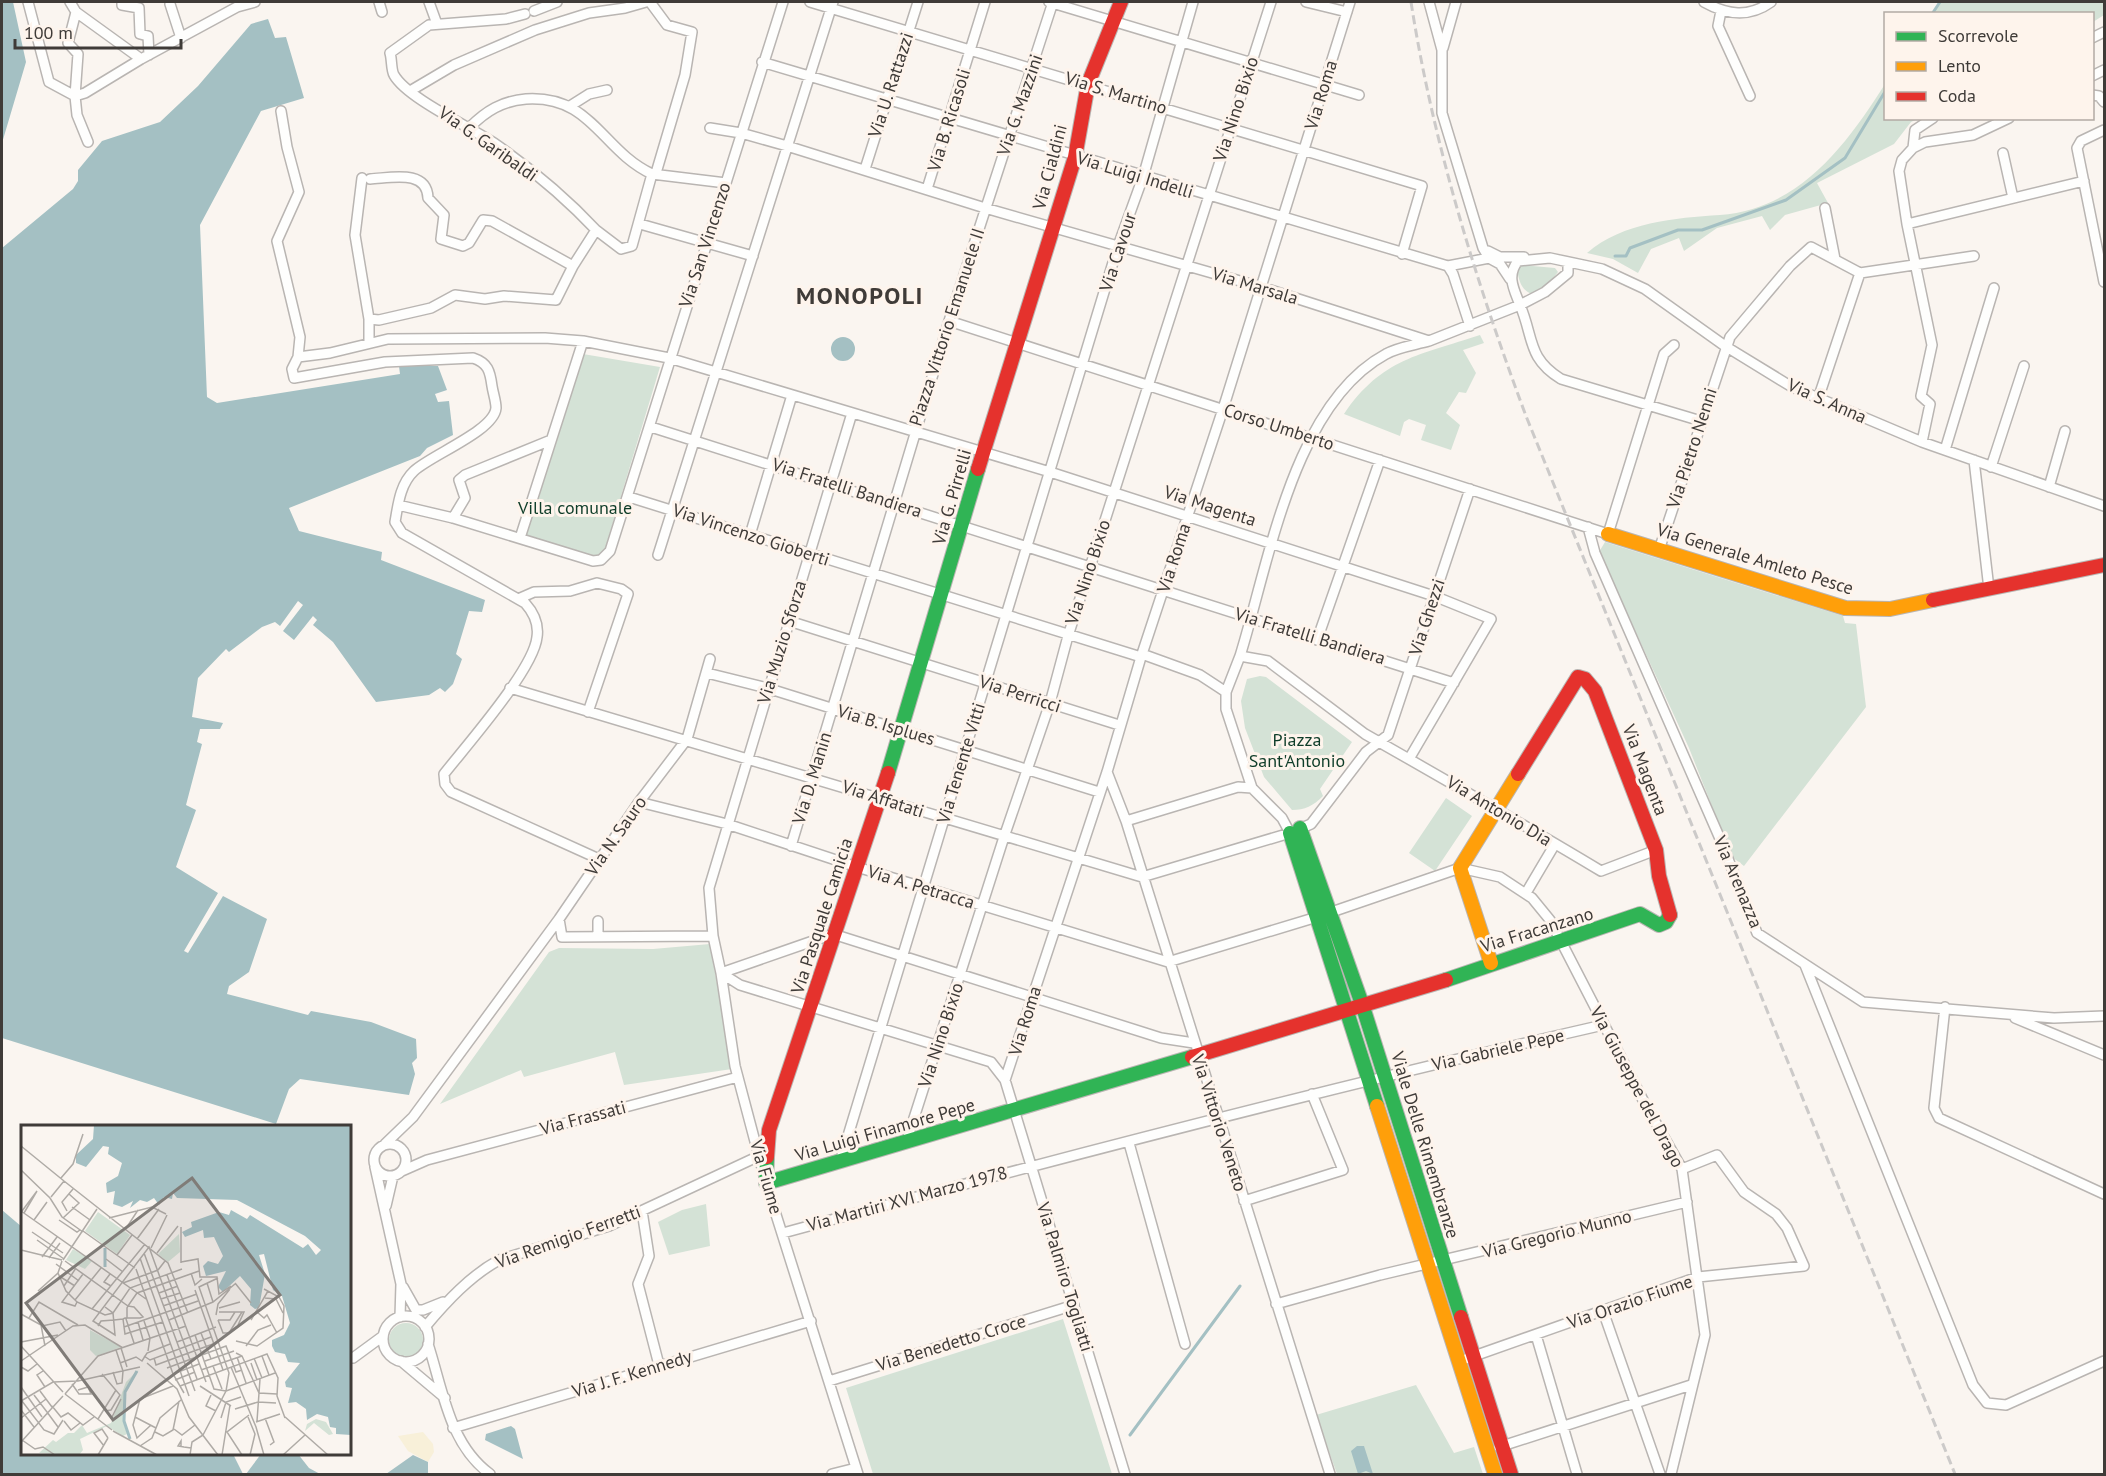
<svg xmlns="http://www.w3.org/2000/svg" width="2106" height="1476" viewBox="0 0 2106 1476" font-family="'PT Sans',sans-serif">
<rect width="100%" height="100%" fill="#faf5f0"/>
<path fill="#d4e2d6" d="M1941,2H2104V15L2093,22L2092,14L1931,13Z
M1885,84L1886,118L1917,119L1911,122L1894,144L1817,183L1828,203L1785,215L1770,230L1762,216L1717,228L1684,251L1679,238L1651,249L1638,273L1613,259L1587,253C1623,222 1675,218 1720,215C1800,209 1847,144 1885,84Z
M1521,265L1555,268L1558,272L1545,288L1532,294C1521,290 1519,281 1517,269Z
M1480,335L1484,343L1463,350L1476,373L1466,393L1459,392L1446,413L1460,425L1451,450L1421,440L1426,425L1409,419L1404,422L1400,436L1344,414C1382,358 1420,355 1480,335Z
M583,354L660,367L605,549L600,557L592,558L523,537Z
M1605,542L1843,616L1845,623L1856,624L1866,707L1744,866L1732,857L1689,748L1599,552Z
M1260,676L1266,677L1352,742L1320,789L1323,796C1313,806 1305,810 1292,810L1264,777L1245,728L1241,701L1247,679Z
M1446,798L1472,816L1435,871L1409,853Z
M710,944L732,1069L624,1085L615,1052L524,1077L521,1070L440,1104L549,952L559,948L653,949Z
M706,1204L710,1246L669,1255L658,1222L682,1210Z
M1063,1319L1112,1474H873L846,1388Z
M389 1340a17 17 0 1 1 34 0a17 17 0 1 1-34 0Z
M1416,1385L1454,1453L1474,1447L1483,1474H1337L1316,1415Z"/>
<path fill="#f8f0d9" d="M423,1432L433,1444L434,1452L428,1462L408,1451L398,1436Z"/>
<path fill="#a4c0c3" d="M2,2H13L26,62L2,143Z
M268,19L275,38L286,37L304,98L261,111L200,225L207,397L217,403L400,374L399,366H438L447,390L435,394L438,402L449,401L453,435L427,448L420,456L289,508L299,531L382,552L381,560L485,600L482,612L469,611L456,654L462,659L453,684L445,692L440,688L429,695L376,702L333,642L313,625L317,620L313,616L294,640L283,631L303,605L298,601L280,626L275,622L262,627L229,652L226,649L198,678L192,717L223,723L220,729H200L197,742L202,744L186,805L196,810L176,867L218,893L184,951L188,953L223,896L267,919L249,972L229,986L227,994L308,1015L311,1011L371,1022L416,1039L417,1058L412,1063L415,1074L409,1095L300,1079L289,1089L276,1124L2,1038V248L73,189L78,181V170L102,141L160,122L198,86L251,24Z
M831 349a12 12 0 1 1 24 0a12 12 0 1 1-24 0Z
M2,1210L22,1227V1454H233L243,1474H2Z
M511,1426L515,1429L523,1459L485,1440L486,1434Z
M1357,1446H1364L1373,1474L1366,1471L1358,1474L1351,1451Z
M261,1454H298L309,1468L320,1474H246Z
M413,1455L428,1462V1474H386Z"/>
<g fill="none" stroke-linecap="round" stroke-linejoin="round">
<path stroke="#a4c0c3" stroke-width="3" d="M1932,14L1940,2
M1615,256H1626L1630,248L1678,230H1702L1786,200L1845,158L1886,90
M1130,1435L1240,1286"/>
<g stroke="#b9b5b2" stroke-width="12">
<path id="street" d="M28,2L49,82L75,96L77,115L88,142
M70,2L76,12L141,59
M122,2V5L139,8L140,34L148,36L149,55
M379,2L382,12
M429,2L437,24
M650,2L667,25L692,32L685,75L656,173
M810,2L1422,186L1402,254
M1049,2L1359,95
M1306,2L1347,12
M1429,2L1442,50V113L1483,248L1489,258
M1704,2C1727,15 1749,18 1771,2
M170,4L181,38
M534,11L557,2
M1721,11L1718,26L1750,96
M76,12L68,43L78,54L75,96L85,93L141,59L237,7L255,2
M525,14L506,19L429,25L390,53C392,59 391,70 394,75C407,98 470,127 494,143C530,168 566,198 596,230
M2092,38L2104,32
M1443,48L1456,2
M762,62L1448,266L1453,274L1470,326
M2092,76L2104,70
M410,91L454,65L535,30L589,13L625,8L646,2
M2092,95L2099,96L2104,102
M570,106L589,94L607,90
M281,111L287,147L299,192L277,241L300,337L298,357L292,369L294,378L385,362L473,358C488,363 490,371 492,386C493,393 496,401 496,408C494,431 431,455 414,471C400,484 398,505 395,522L402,533L525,603C534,613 539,624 537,637C534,669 466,746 444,774L445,784L451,792L599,859
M470,127C486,111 502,101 526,99C592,95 601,150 652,174
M710,128L741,133L787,146L985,208L1261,287L1429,341L1520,305C1534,338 1527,358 1561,379L1701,421
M2104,130L2081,141L2077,148L2104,282
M1913,148L1915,130L1933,118
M2003,153L2013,198
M865,169L918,2
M652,174L726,183
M362,178L355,235L369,319
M370,179C391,178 427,169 428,198L444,215L441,239L463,246L469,243L483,220L492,221L573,266
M927,189L985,2
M1825,208L1835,259
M640,224L753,256
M1907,224L2084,181
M1488,251L1500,257H1524
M1568,262V273L1545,292L1520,305C1514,289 1506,276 1518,261L1550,258L1602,269L1645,289L1725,346L1792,387L1922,442L2104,506
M1448,266L1489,258L1500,264L1510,279
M1860,273L1974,256
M949,321L1608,534L1664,354L1674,345
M369,343V319L379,320L431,308L455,295L485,299L504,296L556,300L573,266L596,230L621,249L632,246L652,174
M298,357L330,353L388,339L545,338L583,341L669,358L1050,472L1434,596L1491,619L1409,759
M852,413L709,888L713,936L721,973L735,1066L766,1183L858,1474
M651,427L1454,683
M1922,442L1930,404L1921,396L1932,345L1907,224L1899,171L1902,160L1913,148L1925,142L1973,135L2009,118
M1945,450L1994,288
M1974,460L1989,589
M1991,467L2024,366
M2049,487L2065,431
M1470,489L1388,735L1366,752L1311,824L1290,833L1282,818L1252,788L1226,709V692L1240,656L1268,661L1365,734C1444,779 1523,824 1601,871L1656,850
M629,497L1141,657
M398,505L453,518L593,561L601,560L610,551L783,2
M453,518L465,498L459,480L465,475L551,440
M1588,527L1595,553L1721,841L1757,933L1863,1002L2054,1018L2104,1016
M750,535L792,395
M520,538L583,341
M1659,550L1730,337L1790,266L1811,247L1860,273L1818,399
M658,555L833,2
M518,599L534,592L570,591L597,583L621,589L628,594L588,712
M789,621L1119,725
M1317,640L1380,460
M1142,654L1200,675L1226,692
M1240,656C1269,563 1293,404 1386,354C1398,347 1415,345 1429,341
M707,673L767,688L1099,792
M510,688L1142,877L1290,833
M1107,772L1126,821L1330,1474
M639,802L727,824L857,867L1168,962L1317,917L1460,868L1500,877L1532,898L1550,920L1644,1102L1682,1169L1705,1335L1671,1474
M1126,821L1238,787L1252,788
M791,846L949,321L1053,2
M1526,893L1555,844
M559,919L562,937L713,936
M598,921V937
M1805,965L1973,1385L1987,1403L2006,1405L2104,1361
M721,973L740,985L991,1062L1005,1080L1125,1474
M721,973L833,934L1161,1038L1194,1043
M1945,1007L1934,1108L1939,1118L2104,1194
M2015,1018L2104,1055
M1005,1080L1107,772L1141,657L1223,409L1350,2
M906,1143L1004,837L1050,703L1068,636L1271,2
M1129,1143L1185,1344
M374 1160a16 16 0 1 1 32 0a16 16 0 1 1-32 0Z
M385,1144L413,1117L559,919L639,802L687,739L710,659
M840,1162L1118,246L1143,177L1193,2
M375,1167L401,1284L400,1317
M402,1171L427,1160L738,1077
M1244,1201L1343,1170L1312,1094
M386,1206L393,1176
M642,1211L649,1256L638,1284L659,1365
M783,1233C1055,1159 1328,1088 1603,1025
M403,1287L416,1310H423L443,1302
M1276,1304L1380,1275L1687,1202
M1603,1311L1660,1474
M383 1339a23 23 0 1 1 46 0a23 23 0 1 1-46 0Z
M425,1327C447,1301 470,1276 499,1260L609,1226L759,1156
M1536,1335L1577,1474
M428,1344C443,1390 449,1444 490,1474
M353,1358L383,1336
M401,1361L445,1398
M1460,1361L1698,1277L1804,1266L1787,1228L1776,1214L1744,1192L1717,1155L1682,1169
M829,1381L1074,1305
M453,1428L811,1321
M1499,1447L1691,1385
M832,1474L856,1468"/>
</g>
<g stroke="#b9b5b2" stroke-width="16">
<path id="fast" d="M888,773L978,469
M1300,828L1362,1004L1461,1317
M1290,833L1377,1106
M1446,980L1640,914L1659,925L1666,922L1670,915
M767,1157L766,1183L1192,1057"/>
</g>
<g stroke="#b9b5b2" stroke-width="16">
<path id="slow" d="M1608,534L1845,608L1890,609L1933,600
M1491,963L1460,868L1518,774
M1377,1106L1495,1474"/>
</g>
<g stroke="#b9b5b2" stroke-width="16">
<path id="jam" d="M978,469L1075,157L1088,84L1121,2
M1933,600L2104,565
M1518,774L1578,677L1585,679L1595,691L1656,850L1659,876L1670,915
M1192,1057L1446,980
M767,1157L769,1130L888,773
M1461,1317L1511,1474"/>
</g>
<use href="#street" stroke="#fefefd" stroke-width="9"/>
<use href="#fast" stroke="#30b455" stroke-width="14"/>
<use href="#slow" stroke="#ff9f0a" stroke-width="14"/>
<use href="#jam" stroke="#e5322d" stroke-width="14"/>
<path stroke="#cccac9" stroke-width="3" stroke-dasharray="9 4.5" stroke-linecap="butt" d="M1411,2C1433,143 1476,282 1526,416L1955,1474"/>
</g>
<g text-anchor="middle" stroke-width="6" stroke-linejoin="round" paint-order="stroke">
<g font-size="18" fill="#3f3b38" stroke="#fef4ec">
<text transform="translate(891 85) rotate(-72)" y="6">Via U. Rattazzi</text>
<text transform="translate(1116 93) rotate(17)" y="6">Via S. Martino</text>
<text transform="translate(1321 95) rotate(-73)" y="6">Via Roma</text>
<text transform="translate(1020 105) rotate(-71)" y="6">Via G. Mazzini</text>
<text transform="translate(1236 109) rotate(-72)" y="6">Via Nino Bixio</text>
<text transform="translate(949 120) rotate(-73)" y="6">Via B. Ricasoli</text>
<text transform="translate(488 144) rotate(35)" y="6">Via G. Garibaldi</text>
<text transform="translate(1050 167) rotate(-75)" y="6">Via Cialdini</text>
<text transform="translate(1135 175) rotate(17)" y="6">Via Luigi Indelli</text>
<text transform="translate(705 245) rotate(-72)" y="6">Via San Vincenzo</text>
<text transform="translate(1118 252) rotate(-72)" y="6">Via Cavour</text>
<text transform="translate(1255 286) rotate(17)" y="6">Via Marsala</text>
<text transform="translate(947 327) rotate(-72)" y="6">Piazza Vittorio Emanuele II</text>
<text transform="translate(1827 401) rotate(24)" y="6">Via S. Anna</text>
<text transform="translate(1279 427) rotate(18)" y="6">Corso Umberto</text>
<text transform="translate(1692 448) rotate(-72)" y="6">Via Pietro Nenni</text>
<text transform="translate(847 488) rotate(18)" y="6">Via Fratelli Bandiera</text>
<text transform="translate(952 497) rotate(-74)" y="6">Via G. Pirrelli</text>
<text transform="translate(1210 506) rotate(18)" y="6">Via Magenta</text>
<text transform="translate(751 535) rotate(18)" y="6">Via Vincenzo Gioberti</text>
<text transform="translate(1174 558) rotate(-72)" y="6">Via Roma</text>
<text transform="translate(1755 559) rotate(17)" y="6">Via Generale Amleto Pesce</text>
<text transform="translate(1088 572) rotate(-72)" y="6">Via Nino Bixio</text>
<text transform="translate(1427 617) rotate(-72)" y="6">Via Ghezzi</text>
<text transform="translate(1310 636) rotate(17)" y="6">Via Fratelli Bandiera</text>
<text transform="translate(782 642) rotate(-73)" y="6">Via Muzio Sforza</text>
<text transform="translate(1020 694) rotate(18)" y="6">Via Perricci</text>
<text transform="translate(886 725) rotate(17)" y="6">Via B. Isplues</text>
<text transform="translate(961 763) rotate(-73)" y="6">Via Tenente Vitti</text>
<text transform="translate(1645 770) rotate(69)" y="6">Via Magenta</text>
<text transform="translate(812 778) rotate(-73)" y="6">Via D. Manin</text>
<text transform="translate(883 799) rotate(18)" y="6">Via Affatati</text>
<text transform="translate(1499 811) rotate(31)" y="6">Via Antonio Dia</text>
<text transform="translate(616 836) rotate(-55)" y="6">Via N. Sauro</text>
<text transform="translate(1738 882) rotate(67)" y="6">Via Arenazza</text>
<text transform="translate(921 887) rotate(17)" y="6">Via A. Petracca</text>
<text transform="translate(822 916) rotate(-72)" y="6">Via Pasquale Camicia</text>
<text transform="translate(1537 930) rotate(-17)" y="6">Via Fracanzano</text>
<text transform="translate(1025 1021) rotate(-73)" y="6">Via Roma</text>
<text transform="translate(941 1035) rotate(-72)" y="6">Via Nino Bixio</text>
<text transform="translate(1498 1050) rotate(-13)" y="6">Via Gabriele Pepe</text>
<text transform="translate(1637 1087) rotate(62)" y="6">Via Giuseppe del Drago</text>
<text transform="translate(583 1118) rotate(-15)" y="6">Via Frassati</text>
<text transform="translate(1219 1123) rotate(72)" y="6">Via Vittorio Veneto</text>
<text transform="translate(885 1130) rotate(-16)" y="6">Via Luigi Finamore Pepe</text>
<text transform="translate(1425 1145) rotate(73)" y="6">Viale Delle Rimembranze</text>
<text transform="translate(766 1177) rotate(74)" y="6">Via Fiume</text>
<text transform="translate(907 1199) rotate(-15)" y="6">Via Martiri XVI Marzo 1978</text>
<text transform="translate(1557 1234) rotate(-14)" y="6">Via Gregorio Munno</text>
<text transform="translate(568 1237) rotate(-20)" y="6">Via Remigio Ferretti</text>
<text transform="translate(1065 1277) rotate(73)" y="6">Via Palmiro Togliatti</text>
<text transform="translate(1630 1302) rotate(-19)" y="6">Via Orazio Fiume</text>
<text transform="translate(951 1343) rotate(-17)" y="6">Via Benedetto Croce</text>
<text transform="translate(632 1374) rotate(-17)" y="6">Via J. F. Kennedy</text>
</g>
<g font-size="18" fill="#0e3c28" stroke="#fef4ec">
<text x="575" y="514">Villa comunale</text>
<text x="1297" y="746">Piazza<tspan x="1297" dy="21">Sant'Antonio</tspan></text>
</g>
<g font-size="24" font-weight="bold" letter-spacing="1.5" fill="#3f3b38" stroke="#fef4ec">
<text x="860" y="304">MONOPOLI</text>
</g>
</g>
<g transform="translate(21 1125)">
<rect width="330" height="330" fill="#faf5f0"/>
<path d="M77,87L109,110L96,129L64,106ZM158,109L159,127L147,137L137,129ZM52,124L71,136L64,144L45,135ZM69,205L100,222L75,231L69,225ZM118,244L105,266L103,297L106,309L102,311L86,301L59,314L62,325L58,330L18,328L32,315L35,317L47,308H53L61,300L66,308L90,298L105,257ZM295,294L305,297L312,309L308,310L293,298L284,306L286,299Z" fill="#d4e2d6"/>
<path d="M73,0H330V310L315,309V303L309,302L307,292L296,289L286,295L285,284L275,277L267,278L271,263L265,262L264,257L279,238L267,237L264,229L254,227L251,221V215L263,210L269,198L261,171L252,165L243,129L238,130L244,149L238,183L234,184L229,180L230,164L219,151L202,167L197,162L205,146L185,151L182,141L187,136L197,139L202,131L193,112L183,113L182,105L164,112L161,107L171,102L170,97L198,87L208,90L210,85L226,94L229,90L282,123L287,119L295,130L300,125L284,111L216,75L156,73L152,68L151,74L143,72L138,80L133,73L126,77L119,75L109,83L112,76L101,82L92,79L94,66L86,68L85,58L97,51L101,38L87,29L88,22L82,21L65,42L55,38V30L72,14Z" fill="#a4c0c3"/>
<path fill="none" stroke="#a4c0c3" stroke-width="3" d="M84,123V142M109,314L103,296L104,267L116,246"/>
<path fill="none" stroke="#afaba6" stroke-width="1.5" d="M0,21L43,56M0,45L29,73L41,92L62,107M40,53L52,39L62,9M43,56L147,138L167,188M30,72L43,56M51,82L69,95M0,86L125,174M1,86L16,66L3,88M46,86L41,77L52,64M42,93L58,78L48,69M88,93L131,82L145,89M13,95L26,77M38,95L56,107L59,105M160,102V138M104,105L117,85M62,106L114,143M11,107L42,128M116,114L138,84M16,115L43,134M130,123L146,90M0,125L41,135M123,128L174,266M136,128L157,101M96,130L111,110M21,132L36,112M28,133L39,118M119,133L168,271M85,134L102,147M42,135L76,84M44,136L107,181L116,168L178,146M160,137L177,134L179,152H196L198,169L210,161M35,139L58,156M115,144L152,249L163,268M37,148L45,166L56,177L84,190L92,188L109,163L161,144M170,148L174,160L181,154M89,149L83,157L90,161M146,150L185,257M38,151L54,161M102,158L137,145L144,136M186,158L192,177M214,158L230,178M43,161L55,143M174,165L202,245M17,166L37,148L41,136M138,168L157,161M244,173L255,174L262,188M140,174L159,168M54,175L80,143M56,177L54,181L41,177L62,149M142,181L176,169M84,182L92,188L94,210L72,196L128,122L176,254M198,183L219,177M71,184L124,119M198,187H223L217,200M236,187L243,193L246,190L256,208M0,189L20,200L24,221M195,190L197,179L209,164M8,193L18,177L57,200M102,194L104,209L142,197M148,195L192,177L214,159M197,195H209L214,187M197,195L202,208H207M230,195L247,166M123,196L129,213L127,226M117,197L122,215M21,201L39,197L45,206M77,201L80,196L93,195L102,194L104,193H119L122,192L113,182L107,181L106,183V193L105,194L113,218M103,202L177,176M180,208L190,234M208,208L221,187M174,210L193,264L205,266M215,216L236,221L262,203L263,181L258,172L243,164M0,217L37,210M156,217L195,202M0,221L42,267M225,221L237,205L250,200M100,223L106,242M215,228L221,231L238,268L256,269M123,231L129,235L190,212M241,231L248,250M216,232L225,258M133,233L135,240L192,219M233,233L241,253M0,236L52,201L64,200L102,223M184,236L213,226M99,238L115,232L121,236L126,228L149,219M126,238L156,264L168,292L197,330M230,238L236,255M192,241L201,264M0,242L7,246L16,239M210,242L235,302L243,330M146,243L205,221L215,247L221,245M180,245L221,231M22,246L16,250L24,262M92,247L96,259L101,258L102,246L95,225M81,249L99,270L90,285L84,286M152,249L178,239M154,255L174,247M51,259L58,269H70L67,262L57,265M159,261L246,229L257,253L256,271L264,293M179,261L210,281M0,262L21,292M19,266L31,282M205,266L254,248M44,269L77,231L165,201M44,269L91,305M13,270L26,287M190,270L185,281L195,286M0,276L32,257L57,256L119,242M1,276L23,305L33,309L42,295M31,281L40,292L47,288L62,300L73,292M214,284L237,277L255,278M0,285L13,302M26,287L37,302M263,291L307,330M114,292L135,303M227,292L234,309L229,330M0,293L25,274M200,293L205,277L220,272M244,293L253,317L249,320M77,294L95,265M90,294L100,274M43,296L50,305L59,298M236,296L239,254M235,297L259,289M130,300L116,313L112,300L119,274L152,261M153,304L161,310L174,300M92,306L136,330M134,307L142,311L152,305L158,276M182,310L205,266L208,248L178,162L197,153M1,315L14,324L22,322L34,330M0,317L42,271M83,321L73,308L81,304L87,313M119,321L131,313L139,293L160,275M160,322V316L157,321L163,322L170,323M77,330L87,313M169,330L171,317L182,310M201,330L209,280M221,330L206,307L228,290M262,330L284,310"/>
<path fill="#807c78" fill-opacity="0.15" stroke="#807c78" stroke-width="3" d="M171,53L259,170L92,295L5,178Z"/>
<rect width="330" height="330" fill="none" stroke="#3f3b38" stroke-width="3"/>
</g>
<rect width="2106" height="1476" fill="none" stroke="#3f3b38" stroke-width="6"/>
<rect x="1884" y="12" width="210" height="108" fill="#fef4ec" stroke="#b2aaa4" stroke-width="1.5"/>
<rect x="1896" y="32" width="30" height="9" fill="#30b455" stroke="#b2aaa4" stroke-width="1.5"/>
<text x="1938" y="42" font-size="18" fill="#3f3b38">Scorrevole</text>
<rect x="1896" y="62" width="30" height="9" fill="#ff9f0a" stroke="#b2aaa4" stroke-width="1.5"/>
<text x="1938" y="72" font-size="18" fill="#3f3b38">Lento</text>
<rect x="1896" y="92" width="30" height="9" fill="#e5322d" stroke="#b2aaa4" stroke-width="1.5"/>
<text x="1938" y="102" font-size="18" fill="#3f3b38">Coda</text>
<path d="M15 39v9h166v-9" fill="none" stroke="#3f3b38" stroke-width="3"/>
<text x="24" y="39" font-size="18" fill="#3f3b38" stroke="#fef4ec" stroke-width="4.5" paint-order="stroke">100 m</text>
</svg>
